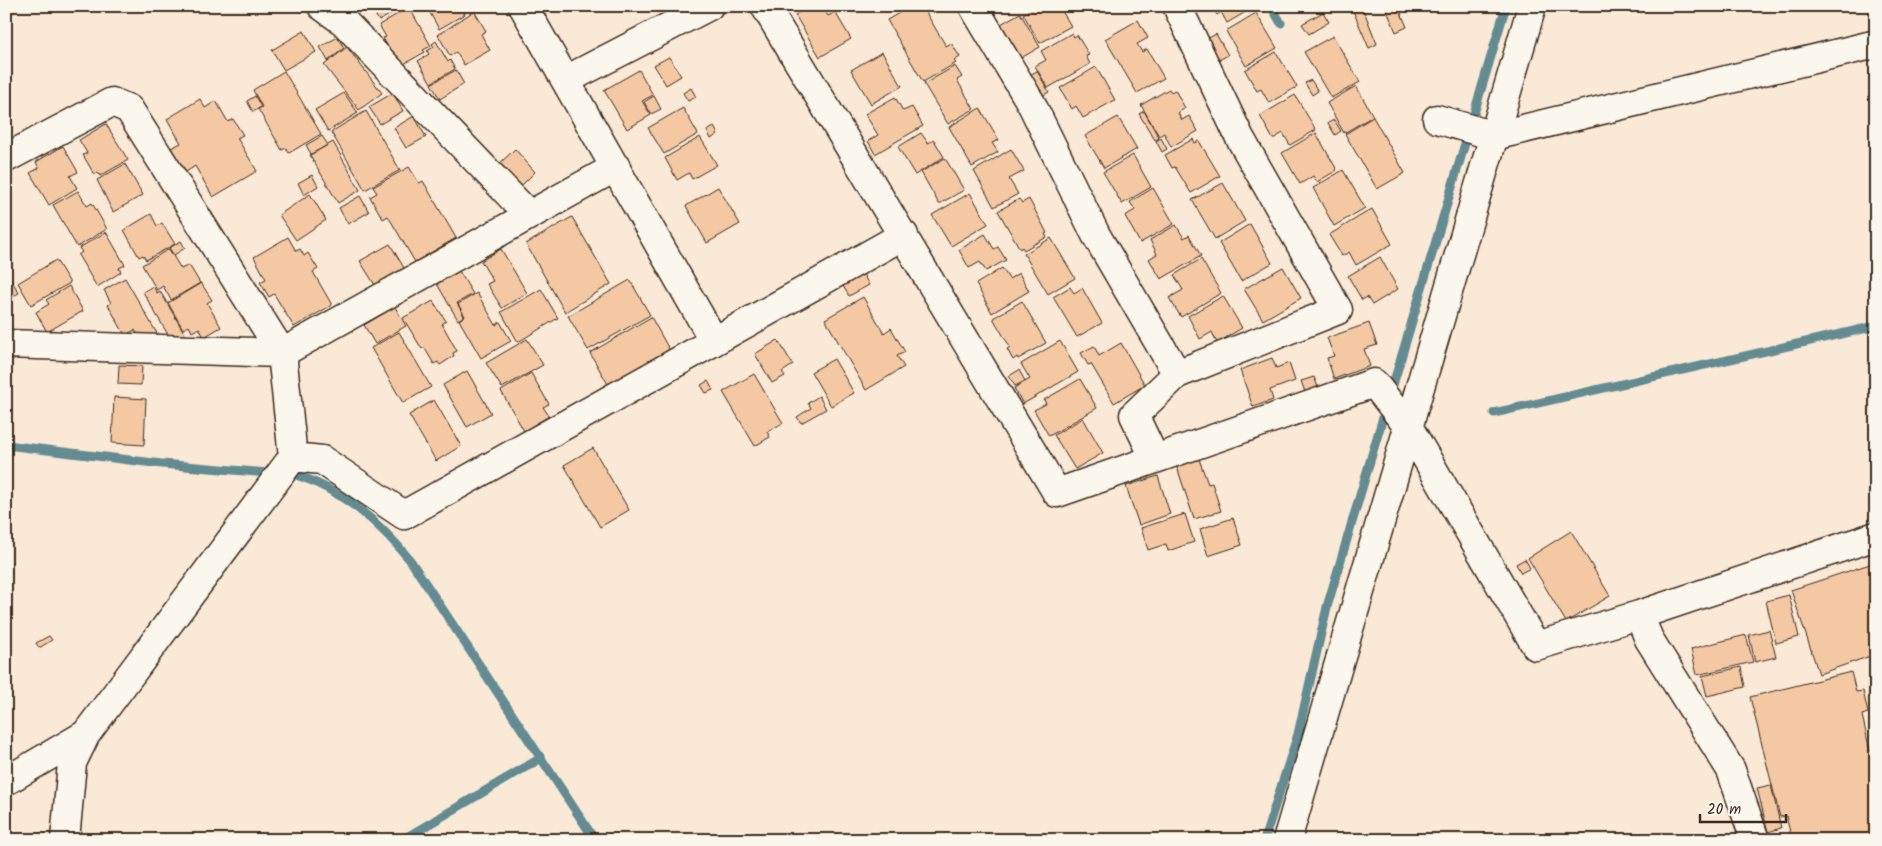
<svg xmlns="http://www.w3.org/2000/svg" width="1882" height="846" viewBox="0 0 1882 846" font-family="Kalam,sans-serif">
<rect width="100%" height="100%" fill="#f9e9d6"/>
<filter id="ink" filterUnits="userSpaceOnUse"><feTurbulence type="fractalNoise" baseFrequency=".02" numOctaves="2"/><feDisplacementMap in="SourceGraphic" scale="10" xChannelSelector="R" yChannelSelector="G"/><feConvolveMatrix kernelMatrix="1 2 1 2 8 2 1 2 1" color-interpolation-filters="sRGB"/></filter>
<g filter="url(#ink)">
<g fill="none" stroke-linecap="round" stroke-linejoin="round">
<path stroke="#638b91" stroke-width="9" d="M1271,6L1281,23
M1390,395L1506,6
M1494,413L1876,326
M6,445L162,464L269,473
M294,474C342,490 378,521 410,560L595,840
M402,840L541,758
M1264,840L1298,734L1327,607L1386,407"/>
</g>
<path fill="#f5c8a4" stroke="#3b2a1e" d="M370,6H404L379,21Z
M426,6H470V8L464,12L465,14L439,29Z
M809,6H822L828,16L835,12L851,39L820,57L795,15Z
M911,6L914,8L922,6L946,46L951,43L960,57L954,61L956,63L923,82L887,20Z
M1037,6H1059L1071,26L1040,43L1023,14Z
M1212,6H1256L1227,23L1221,12L1217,15Z
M1351,6H1362L1377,44L1369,48Z
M1385,6H1398L1407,27L1396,32Z
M409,7L431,46L423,50L425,52L402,65L397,56L394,57L383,38L386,37L379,25Z
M474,11L486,31L481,34L490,50L464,65L456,52L450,56L438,35Z
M1323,12L1329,22L1309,34L1302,24Z
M1020,13L1040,47L1021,58L1001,24Z
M1256,13L1277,48L1246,66L1226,31Z
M1138,20L1148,38L1137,44L1142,52L1147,49L1164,78L1137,93L1105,39Z
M304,31L316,52L284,70L272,50Z
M1072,33L1074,37L1077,35L1089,55L1086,56L1090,64L1048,88L1035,66L1046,60L1041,51Z
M1216,34L1228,55L1217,61L1205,40Z
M1333,36L1360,82L1331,98L1304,52Z
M338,37L344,48L328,61L320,47Z
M436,41L448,62L450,60L455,69L431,83L418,61L429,54L427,51L434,47L432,44Z
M347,47L382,93L359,110L324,65Z
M882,52L902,86L871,104L851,70Z
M1276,52L1297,87L1269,103L1261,89L1257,91L1245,70Z
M669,57L681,76L666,85L654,65Z
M955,66L962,77L957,80L974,109L948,124L924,84Z
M1096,67L1115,100L1083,118L1076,106L1072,109L1060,88Z
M456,70L464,84L440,99L431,84Z
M639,70L653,95L642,101L651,115L627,129L604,90Z
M284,71L321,134L289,153L286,148L282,150L258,109L262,107L253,90Z
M1037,71L1049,92L1040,97L1028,76Z
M1311,80L1318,91L1312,95L1305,83Z
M1356,86L1373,116L1344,133L1327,103Z
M691,88L696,97L688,101L683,93Z
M1169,89L1171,92L1175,90L1185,108L1178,113L1182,120L1189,116L1198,131L1171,147L1164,133L1159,136L1141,105Z
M344,93L358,113L328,131L315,110Z
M393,93L403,111L380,124L369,107Z
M1295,95L1316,130L1290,145L1283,133L1273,139L1260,116Z
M255,96L261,107L253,112L247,101Z
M654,96L661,109L651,114L644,102Z
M895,97L903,111L912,107L923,126L875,154L868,141L878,135L865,114Z
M200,99L205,108L216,101L228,122L233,119L243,135L237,138L257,171L213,197L195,166L186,172L171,148L181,143L167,119Z
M683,108L698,134L664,154L648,128Z
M980,108L999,140L992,143L998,152L972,167L949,127Z
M366,111L400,170L365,190L331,132Z
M1144,111L1159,138L1155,140L1139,114Z
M414,116L426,137L406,148L394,128Z
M1118,117L1137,149L1104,168L1085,136Z
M1373,117L1405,173L1377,189L1345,134Z
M1334,120L1341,131L1335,135L1328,123Z
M106,124L128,160L100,176L98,172L94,174L83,155L87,153L79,140Z
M714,127L718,134L711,139L707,131Z
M921,133L928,143L934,140L944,157L915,175L898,147Z
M1316,133L1337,170L1317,182L1313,176L1300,184L1282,153Z
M322,136L328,145L311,154L306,145Z
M700,137L717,165L692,179L689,173L677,180L665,158Z
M1161,138L1167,149L1162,152L1156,141Z
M1193,139L1195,143L1199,141L1220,176L1191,193L1175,167L1172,168L1165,155Z
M333,142L360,190L338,203L310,155Z
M63,146L78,172L70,176L77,188L49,205L30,173L39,168L36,162Z
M515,149L535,172L520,187L499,164Z
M1011,149L1024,171L1009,179L1018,194L994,207L974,171Z
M1133,155L1151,187L1122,204L1103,172Z
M945,158L964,190L939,204L921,172Z
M125,164L143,195L113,212L97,180Z
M409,167L419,183L423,181L456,238L415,262L388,216L383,219L370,197L377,193L373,187Z
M1343,170L1365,208L1334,226L1313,188Z
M312,175L318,186L304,195L298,183Z
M1223,183L1245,221L1215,239L1192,200Z
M718,187L740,224L707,243L686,206Z
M1153,188L1174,224L1140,243L1125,216L1135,210L1130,202Z
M78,191L87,206L92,203L107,229L77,247L53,205Z
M970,193L988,224L951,246L932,215Z
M310,194L326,220L296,240L279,215Z
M360,196L369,212L348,224L339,208Z
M1019,199L1022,203L1029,199L1047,233L1045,234L1047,237L1024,250L1022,247L1020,249L998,211Z
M1372,209L1392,244L1356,265L1349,252L1342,256L1329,235Z
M151,214L157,226L162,223L175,244L146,260L143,255L139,257L124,230Z
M572,217L611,284L565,312L526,244Z
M1250,224L1272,263L1241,281L1219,243Z
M1176,225L1184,238L1189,235L1201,256L1161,279L1149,259L1157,254L1150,240Z
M106,232L125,265L119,268L121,272L97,287L78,255L82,252L79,248Z
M985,234L994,249L998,247L1006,260L986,271L980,262L969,268L959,250Z
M288,237L296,251L300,249L304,256L308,253L318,269L313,272L332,305L294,327L274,294L269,297L260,282L266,279L254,257Z
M1051,238L1075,278L1048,294L1024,254Z
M181,241L185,248L174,255L169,248Z
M390,244L404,268L375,285L360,261Z
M169,249L181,269L189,265L200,283L171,300L163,286L157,290L142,265Z
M501,249L527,293L502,308L487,284L493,281L481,261Z
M1380,257L1398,289L1372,305L1367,297L1362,300L1348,276Z
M1201,259L1221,293L1181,317L1169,298L1183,290L1174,275Z
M56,260L70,283L31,305L18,283Z
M1283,267L1301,298L1263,320L1244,289Z
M1002,268L1009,279L1019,273L1029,291L992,313L976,284Z
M6,271L19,293L6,300Z
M459,271L473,294L457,303L464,316L458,320L437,284Z
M863,274L869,285L849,296L843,286Z
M125,278L159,337L139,336L135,330L125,335L108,305L111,303L104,290Z
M630,280L650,315L588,350L568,316Z
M201,283L212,300L207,303L221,327L204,337L199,328L192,332L189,326L183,329L168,303Z
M69,286L83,311L47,332L36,312L49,304L46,300Z
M153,286L157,293L160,291L185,334L178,338H170L143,292Z
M1070,287L1074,293L1082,288L1102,323L1077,337L1053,297Z
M541,289L558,318L518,342L501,312Z
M477,293L496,325L500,322L511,341L481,358L459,320L465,316L458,304Z
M1223,296L1242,328L1217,343L1212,332L1200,339L1188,316Z
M863,297L884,333L891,328L905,352L897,356L904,367L866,390L825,319Z
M433,301L446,321L442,324L457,351L453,353L454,356L440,365L438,362L434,364L424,347L422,349L403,318Z
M1022,301L1046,343L1018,359L1017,357L1013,360L1007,349L1010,347L993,318Z
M395,307L406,326L375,344L364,325Z
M651,317L670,351L609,386L590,353Z
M1369,323L1377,345L1364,349L1370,366L1334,379L1327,358L1334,356L1327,338Z
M399,332L431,387L403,403L371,348Z
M527,339L543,365L502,388L486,363Z
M778,340L793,365L782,372L785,376L772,383L755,354Z
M1060,341L1078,372L1023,404L1014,388L1030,379L1021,364Z
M1121,343L1145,385L1114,403L1091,364L1088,365L1081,353L1094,346L1099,356Z
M1272,358L1276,368L1289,363L1295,381L1270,390L1273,400L1253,407L1240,370Z
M834,359L854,393L831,406L811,372Z
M119,365L142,366L141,385L118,384Z
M1019,370L1025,381L1015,386L1009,376Z
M467,371L491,413L467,427L443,385Z
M531,373L549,404L543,407L549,416L524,431L501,391Z
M754,374L783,423L767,432L770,437L755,446L723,392Z
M1314,377L1318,387L1305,392L1301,381Z
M1080,379L1097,408L1049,436L1034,410L1046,404L1044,400Z
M708,381L713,390L706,393L701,385Z
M819,396L826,409L801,423L797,417L811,408L808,403Z
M114,397L146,399L144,445L112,443Z
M434,400L461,446L436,461L409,415Z
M1083,418L1103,453L1075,469L1054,435Z
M593,448L629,510L600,527L564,465Z
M1199,459L1208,484L1212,483L1221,511L1194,519L1177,467Z
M1158,476L1170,514L1139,525L1126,486Z
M1185,514L1194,542L1168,551L1166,544L1148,550L1141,528Z
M1233,518L1242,545L1208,556L1200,529Z
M1571,531L1610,596L1566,622L1528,558Z
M1525,559L1530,568L1521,573L1516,564Z
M1876,562V654L1819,674L1791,590Z
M1789,595L1799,637L1776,643L1766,601Z
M1769,630L1776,657L1755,662L1749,635Z
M1746,635L1753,662L1697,675L1691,649Z
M49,636L52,640L39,648L36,643Z
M1741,667L1745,687L1707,696L1702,676Z
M1851,672L1856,692L1863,691L1868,713L1862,715L1870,751L1876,749V840H1792L1786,816L1780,817L1750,697Z
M1771,785L1781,828L1768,832L1757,788Z"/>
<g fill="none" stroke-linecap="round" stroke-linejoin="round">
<g stroke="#3b2a1e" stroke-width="31">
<path id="minor" d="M322,6L344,22L529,215
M523,6L714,341
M765,6L1057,493L1374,383L1409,428L1536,646L1639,615L1876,536
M973,6L1031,103L1096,235L1177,374
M566,80L709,6
M1437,119L1494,136L1876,44
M6,158L112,102L129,109L282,353L293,457L86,734L6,781
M6,344L282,353L616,167
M293,457L322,460L404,515L904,235
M1155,459L1134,415L1177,374L1338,310L1240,138L1177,6
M1639,615L1649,639L1731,770L1755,840
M65,840L72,763L86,734
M1287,840L1532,6"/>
</g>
<use href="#minor" stroke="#fbf7ec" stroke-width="28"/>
</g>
</g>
<rect width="1882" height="846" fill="none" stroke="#fbf7ec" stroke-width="25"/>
<rect x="12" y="12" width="1857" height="821" fill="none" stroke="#3b2a1e" stroke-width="2" filter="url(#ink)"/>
<path d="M1700 814v8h86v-8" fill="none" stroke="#3b2a1e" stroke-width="2.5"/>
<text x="1707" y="814" font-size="15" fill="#3b2a1e" stroke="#fbf7ec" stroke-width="4" paint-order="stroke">20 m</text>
</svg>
